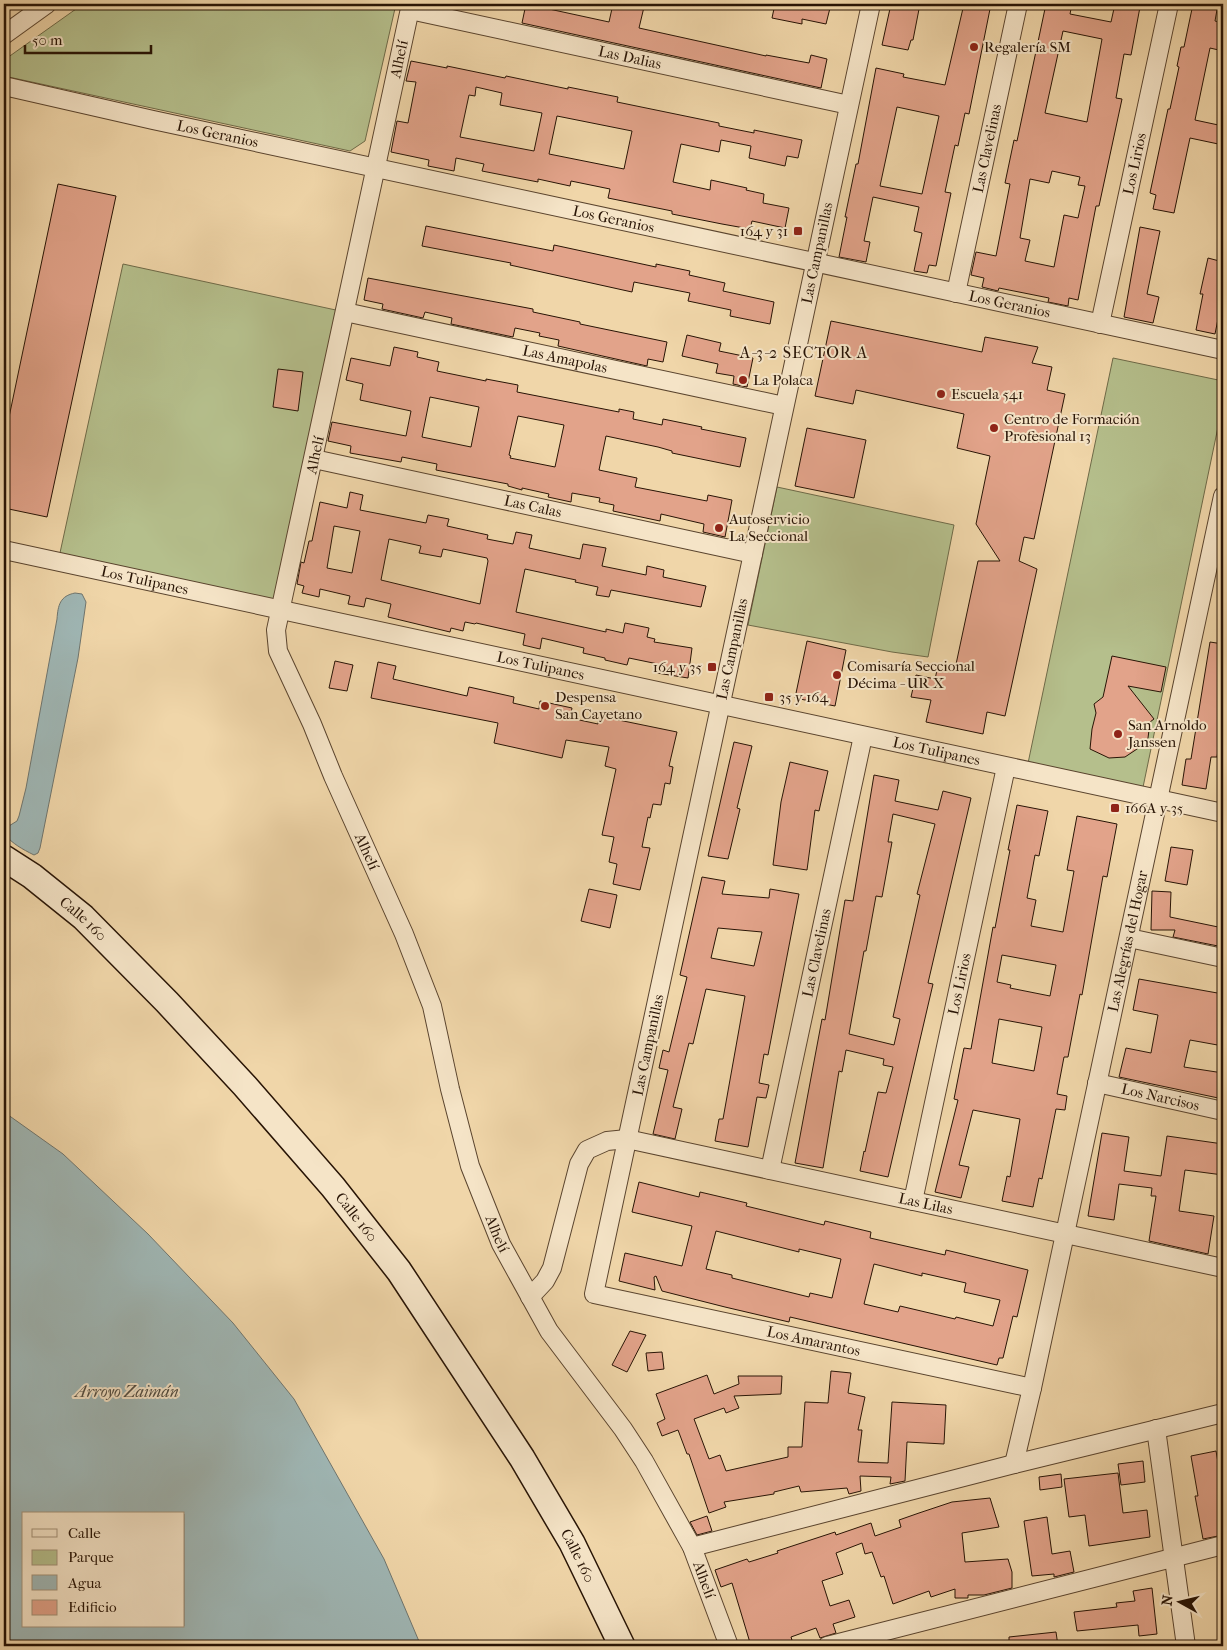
<svg xmlns="http://www.w3.org/2000/svg" width="1227" height="1650" viewBox="0 0 1227 1650" font-family="'IM FELL French Canon',serif">
<rect width="100%" height="100%" fill="#f0d6a9"/>
<filter id="stains"><feTurbulence type="fractalNoise" baseFrequency=".004" numOctaves="4"/><feColorMatrix values="0 0 0 0 .2 0 0 0 0 .09 0 0 0 0 .02 0 0 0 .5 -.17"/></filter>
<radialGradient id="worn" r=".72"><stop offset=".6" stop-color="#630" stop-opacity="0"/><stop offset="1" stop-color="#630" stop-opacity=".3"/></radialGradient>
<path fill="#b5bf8c" stroke="#6e6a48" d="M83,4H396L365,141L350,151L4,76L7,58Z
M123,264L345,312L281,611L58,562Z
M1113,358L1223,381V403L1142,792L1027,768Z
M777,487L954,525L928,657L892,652L748,625Z"/>
<path fill="#9fb6b4" stroke="#6f756e" fill-rule="evenodd" d="M75,593L82,594L86,602L78,658L40,848L38,853L34,855C22,849 13,844 4,834V829L17,821L19,816L26,788L57,619C58,605 60,596 75,593Z
M4,1112L63,1154L148,1234L233,1323L294,1399L384,1559L421,1646H4ZM24,1514H184V1626H24Z"/>
<path fill="#e2a38a" stroke="#281405" fill-rule="evenodd" d="M526,4L609,22L613,4H628L644,7L639,28L766,56V55L809,63L811,55L827,59L821,88L522,23Z
M775,4H831L826,24L802,19V24L772,18Z
M891,4H920L913,40H911L908,50L882,45Z
M964,4L990,9L969,114L965,113L958,146L955,145L945,192L951,193L936,266L929,265L927,273L914,271L922,233L914,231L919,207L873,197L864,241L870,242L866,262L839,257L847,217H845L856,164H858L876,68L904,74L903,77L945,85ZM897,107L939,116L922,194L880,186Z
M1046,4H1072L1070,14L1111,22L1115,4H1136L1135,6L1140,7L1131,55L1124,54L1116,98L1122,99L1099,206H1096L1078,300L1069,298L1068,306L1048,302L1049,298L999,288L998,291L982,287L984,278L971,275L976,252L996,256L1010,184L1005,183L1014,140L1017,141ZM1063,31L1102,39L1087,122L1045,113ZM1052,171L1080,177L1078,185L1085,186L1078,218L1064,215L1054,267L1025,261L1030,240L1020,238L1030,179L1049,183Z
M1193,4H1218L1215,21L1223,23V51L1210,48L1195,120L1223,126V145L1190,138L1174,213L1153,209L1156,195L1150,193L1168,109H1170L1179,67L1177,66L1181,47H1184Z
M411,61L447,68V66L505,78L506,76L568,89V87L618,97L617,102L719,123V126L754,133V130L802,140L798,158L787,156L785,166L749,158L751,146L721,140L719,152L681,144L673,182L710,190L711,180L747,188L746,190L764,194L763,203L789,208L785,228L752,221L750,229L722,224L672,214V211L608,198L610,189L571,181L570,186L538,179V182L482,171L484,164L456,158L454,171L428,166L429,160L391,152L397,121L408,123L416,82L406,81ZM476,87L502,93L500,105L542,113L534,151L460,137L469,95L475,96ZM557,116L632,131L624,169L549,154Z
M58,184L116,196L47,517L4,508V441Z
M426,226L553,251L554,245L656,267V264L690,271L689,275L725,283L723,291L774,302L770,324L730,316L731,310L688,301L690,293L634,282L632,292L510,265L511,263L422,246Z
M1140,227L1160,231L1147,294L1159,297L1153,323L1124,317Z
M1208,258L1223,262V320L1218,319L1215,334L1196,330L1203,294H1200Z
M368,278L533,309V312L580,322V324L667,342L663,362L648,359L647,366L558,346L559,340L539,336L540,333L515,328L513,337L451,324L452,318L425,312L423,318L382,309L383,304L364,300Z
M831,321L982,352L985,337L1038,347L1032,363L1052,367L1047,390L1065,394L1034,539L1024,537L1019,561L1037,569L1005,716L987,712L983,734L926,722L931,700L911,697L916,675L935,679L938,666L955,669L978,561H1000L976,524L990,456L957,448L964,414L856,390L853,404L815,396Z
M687,335L721,343L719,351L753,358L747,387L733,384L734,376L716,373L718,364L682,356Z
M394,347L418,352L417,357L439,362L437,371L486,381V379L518,385L517,392L619,412V409L634,412L633,419L662,425L663,419L702,427L701,429L746,438L740,467L672,453V451L658,447L606,436L599,470L637,478L635,487L707,501L708,495L732,500L725,537L703,532L704,524L661,514L660,521L613,511L614,505L599,502L600,498L572,493L571,502L548,497L549,494L522,488V490L508,486V484L436,470L437,464L402,457L401,462L350,453L351,446L328,441L332,422L406,436L411,411L360,400L363,384L346,380L351,358L390,366ZM430,397L479,407L471,447L422,437ZM518,416L564,425L555,467L510,458L511,456L509,455Z
M278,369L303,372L298,411L273,407Z
M807,428L866,440L854,498L795,486Z
M350,492L363,495L360,510L426,523L428,515L449,519L447,526L488,535L487,539L513,544L516,532L532,535L529,548L580,559L583,544L606,548L602,566L646,575L647,566L664,570L663,577L706,586L701,607L611,590L609,597L596,595L598,587L575,582L576,580L525,569L516,612L606,632V629L623,633L625,623L649,628L647,637L655,639L654,642L692,648L688,678L657,673L658,664L629,658L627,665L605,660V658L583,653L584,648L542,638L540,649L523,645L525,634L476,623L475,624L465,622L463,631L451,628L450,632L388,617L391,604L366,598L364,607L348,604L350,596L320,589L319,597L302,593L304,586L297,584L301,562L304,563L309,541H312L320,502L347,508ZM334,526L360,531L352,573L327,568ZM389,539L421,546L419,553L441,557L443,549L487,558L488,561L480,604L381,580Z
M807,641L846,650L835,706L795,698Z
M1210,642L1223,644V717L1217,757H1211L1206,789L1182,785L1186,759H1191Z
M1112,656L1166,667L1161,692L1128,686L1154,719L1150,722L1148,738L1140,747L1125,757L1109,758L1090,749L1092,729L1096,713L1094,704L1103,697Z
M335,661L353,665L347,691L329,688Z
M378,662L396,666L393,679L467,696L469,687L514,697L513,703L539,709L540,701L572,708L570,718L598,724L599,716L677,732L669,766L673,767L670,784L665,783L661,805L653,804L650,818L648,817L642,847L650,848L640,890L613,884L617,864L609,862L614,837L602,835L616,769L605,766L609,747L566,740L562,758L494,743L498,723L371,698Z
M734,742L752,746L737,808L740,809L728,859L708,856Z
M790,762L828,771L819,811L815,810L807,870L773,865L781,802Z
M874,775L899,780L895,801L938,810L943,791L971,798L928,983L933,984L888,1177L860,1171L864,1151L865,1152L878,1092L886,1093L893,1067L883,1065L884,1059L846,1050L842,1072L839,1071L823,1168L795,1163L822,1019L825,1020L845,900L853,901ZM893,814L935,824L917,894L920,895L893,1017L900,1019L894,1045L849,1034L864,951H866L876,896L882,897L892,842H888Z
M1017,805L1048,811L1039,856L1035,855L1027,898L1036,900L1031,926L1063,932L1074,871L1067,870L1077,816L1117,824L1107,877L1103,876L1082,995L1080,994L1068,1057H1064L1057,1094L1067,1096L1065,1110L1056,1109L1042,1179L1039,1178L1033,1207L1002,1201L1007,1176L1010,1177L1020,1119L973,1110L959,1165L969,1167L961,1198L935,1192L958,1100L954,1099L964,1048L971,1049L993,927L995,928L1010,850H1008ZM1002,955L1056,965L1050,996L1010,988L1011,985L997,982ZM999,1019L1042,1027L1034,1071L992,1063Z
M1171,847L1193,850L1187,885L1165,881Z
M702,877L725,881L722,894L769,898L770,889L799,894L768,1055L764,1054L759,1083L769,1085L766,1098L757,1097L748,1147L715,1141L719,1119H723L745,996L706,989L693,1044L689,1043L673,1107L682,1109L675,1139L653,1134L668,1070L659,1068L663,1050L669,1052L687,977L680,975ZM718,928L762,932L754,966L711,958Z
M589,889L617,895L610,928L581,921Z
M1152,891L1171,892L1170,917L1223,928V947L1173,937L1175,930H1151Z
M1139,979L1223,994V1046L1190,1040L1184,1067L1223,1073V1099L1119,1077L1126,1048L1151,1053L1158,1015L1133,1010Z
M1102,1133L1129,1137L1124,1171L1161,1176L1167,1136L1223,1144V1175L1185,1170L1179,1211L1214,1216L1208,1254L1149,1241L1156,1196H1151L1152,1188L1119,1184L1114,1220L1088,1216Z
M639,1182L699,1197L700,1192L747,1203L746,1206L824,1225L825,1221L871,1232L870,1238L945,1255L946,1250L1028,1270L1017,1317L1013,1316L1003,1358H999L997,1365L790,1317L789,1322L725,1307L662,1291L656,1276L654,1277L655,1290L619,1281L625,1253L682,1266L692,1226L632,1212ZM716,1231L799,1252V1249L841,1259L832,1298L810,1293L809,1297L732,1278V1275L706,1269ZM874,1264L922,1276V1273L966,1283L964,1292L1000,1300L993,1326L956,1317L955,1319L900,1306L898,1312L864,1304Z
M630,1331L646,1335L627,1372L612,1365Z
M662,1352L664,1369L648,1371L646,1353Z
M831,1371L851,1373L848,1393L865,1397L858,1430H862L858,1462L888,1463L892,1402L946,1405L944,1444L907,1442L905,1481L890,1484L891,1477L860,1476L861,1491L849,1494L847,1488L801,1492L799,1486L774,1492V1494L724,1502L726,1507L709,1513L689,1454H687L678,1430L662,1436L657,1423L665,1419L656,1394L707,1375L714,1394L739,1384L738,1376H782L781,1394L734,1396L739,1408L726,1413L724,1408L694,1419L709,1459L720,1455L726,1471L788,1457V1447H802L805,1402L828,1403Z
M1216,1451L1223,1491V1535L1203,1539L1195,1496H1198L1191,1456Z
M1143,1461L1145,1482L1121,1485L1118,1464Z
M1118,1473L1123,1513L1147,1510L1150,1537L1089,1546L1085,1515L1069,1517L1064,1479Z
M1061,1474L1062,1487L1040,1490L1039,1477Z
M990,1498L999,1527L962,1533L965,1562L1008,1559L1012,1572V1588L984,1595H968V1598H955V1589L931,1597L929,1591L893,1604L884,1576L881,1577L872,1552L865,1554L862,1543L836,1553L843,1574L822,1581L830,1606L849,1600L855,1617L833,1624L836,1633L820,1638L816,1628L791,1637L792,1640L774,1646H751L732,1583L721,1587L715,1570L747,1559L749,1562L778,1553L777,1551L835,1532L836,1535L871,1523L875,1536L901,1527L899,1520L919,1513L952,1502Z
M707,1516L712,1531L697,1535L690,1522Z
M1047,1517L1052,1554L1070,1551L1074,1572L1054,1577V1574L1032,1576L1024,1521Z
M1152,1588L1157,1634L1139,1636L1138,1625L1077,1631L1074,1612L1117,1607L1116,1603L1135,1601L1133,1591Z
M1056,1632L1058,1646H1009V1637Z"/>
<g fill="none" stroke-linecap="round" stroke-linejoin="round">
<g stroke="#5a442e" stroke-width="20">
<g id="minor">
<path id="s1" d="M411,4L276,630L278,651L312,724L333,776L404,934L432,1006L450,1089L470,1166L501,1244L549,1331L623,1429L644,1461L692,1547L729,1646"/>
<path id="s2" d="M871,4L594,1294L1032,1388"/>
<path id="s3" d="M410,10L849,105"/>
<path d="M4,35L47,4"/>
<path id="s4" d="M4,86L153,120L1223,350"/>
<path id="s5" d="M956,293L1018,4"/>
<path id="s6" d="M345,312L784,406"/>
<path id="s7" d="M1100,324L1169,4"/>
<path id="s8" d="M314,459L753,554"/>
<path id="s9" d="M4,550L1223,813"/>
<path d="M1129,938L1223,958"/>
<path id="s10" d="M1097,1083L1223,1111"/>
<path id="s11" d="M770,1170L863,736"/>
<path id="s12" d="M913,1201L1006,767"/>
<path id="s13" d="M530,1297L545,1281L552,1268L579,1164L587,1150L607,1141L627,1139L1223,1268"/>
<path d="M1156,1429L1186,1646"/>
<path id="s14" d="M1014,1464L1032,1388L1223,496"/>
<path d="M692,1547L1014,1464L1223,1413"/>
<path d="M827,1646L1223,1545"/>
</g>
</g>
<g stroke="#281405" stroke-width="28">
<g id="secondary">
<path id="s15" d="M4,858L32,876L83,917L167,1002L245,1086L333,1187L399,1271L522,1458L572,1543L622,1646"/>
</g>
</g>
<use href="#minor" stroke="#f5e4c7" stroke-width="18"/>
<use href="#secondary" stroke="#f5e4c7" stroke-width="25"/>
</g>
<g fill="#8f2418" stroke="#f5e4c7" stroke-width="2">
<circle cx="974" cy="47" r="5"/>
<rect x="793" y="226" width="10" height="10" rx="2.5"/>
<circle cx="743" cy="380" r="5"/>
<circle cx="941" cy="394" r="5"/>
<circle cx="994" cy="428" r="5"/>
<circle cx="719" cy="528" r="5"/>
<rect x="707" y="662" width="10" height="10" rx="2.5"/>
<circle cx="837" cy="675" r="5"/>
<rect x="764" y="692" width="10" height="10" rx="2.5"/>
<circle cx="545" cy="706" r="5"/>
<circle cx="1118" cy="734" r="5"/>
<rect x="1110" y="803" width="10" height="10" rx="2.5"/>
</g>
<g text-anchor="middle" stroke-width="4" stroke-linejoin="round" paint-order="stroke">
<g font-size="15" fill="#281405" stroke="#f5e4c7" text-anchor="start">
<text x="984" y="52">Regalería SM</text>
<text x="788" y="236" text-anchor="end">164 y 31</text>
<text x="753" y="385">La Polaca</text>
<text x="951" y="399">Escuela 541</text>
<text x="1004" y="424">Centro de Formación<tspan x="1004" dy="17">Profesional 13</tspan></text>
<text x="729" y="524">Autoservicio<tspan x="729" dy="17">La Seccional</tspan></text>
<text x="847" y="671">Comisaría Seccional<tspan x="847" dy="17">Décima - UR X</tspan></text>
<text x="702" y="672" text-anchor="end">164 y 35</text>
<text x="555" y="702">Despensa<tspan x="555" dy="17">San Cayetano</tspan></text>
<text x="779" y="702">35 y 164</text>
<text x="1128" y="730">San Arnoldo<tspan x="1128" dy="17">Janssen</tspan></text>
<text x="1125" y="813">166A y 35</text>
</g>
<g font-size="15" fill="#281405" stroke="#f5e4c7">
<text dy="5" stroke="none"><textPath href="#s3" startOffset="225">Las Dalias</textPath></text>
<text transform="translate(399 59) rotate(-78)" y="5">Alhelí</text>
<text dy="5" stroke="none"><textPath href="#s4" startOffset="219">Los Geranios</textPath></text>
<text dy="5" stroke="none"><textPath href="#s5" startOffset="148">Las Clavelinas</textPath></text>
<text dy="5" stroke="none"><textPath href="#s7" startOffset="164">Los Lirios</textPath></text>
<text dy="5" stroke="none"><textPath href="#s4" startOffset="624">Los Geranios</textPath></text>
<text transform="translate(817 253) rotate(-78)" y="5">Las Campanillas</text>
<text dy="5" stroke="none"><textPath href="#s4" startOffset="1029">Los Geranios</textPath></text>
<text dy="5" stroke="none"><textPath href="#s6" startOffset="225">Las Amapolas</textPath></text>
<text transform="translate(315 455) rotate(-78)" y="5">Alhelí</text>
<text dy="5" stroke="none"><textPath href="#s8" startOffset="224">Las Calas</textPath></text>
<text dy="5" stroke="none"><textPath href="#s9" startOffset="144">Los Tulipanes</textPath></text>
<text transform="translate(732 649) rotate(-78)" y="5">Las Campanillas</text>
<text dy="5" stroke="none"><textPath href="#s9" startOffset="549">Los Tulipanes</textPath></text>
<text dy="5" stroke="none"><textPath href="#s9" startOffset="954">Los Tulipanes</textPath></text>
<text dy="5" stroke="none"><textPath href="#s1" startOffset="881">Alhelí</textPath></text>
<text dy="5" stroke="none"><textPath href="#s15" startOffset="100">Calle 160</textPath></text>
<text dy="5" stroke="none"><textPath href="#s14" startOffset="535">Las Alegrías del Hogar</textPath></text>
<text dy="5" stroke="none"><textPath href="#s11" startOffset="222">Las Clavelinas</textPath></text>
<text dy="5" stroke="none"><textPath href="#s12" startOffset="222">Los Lirios</textPath></text>
<text transform="translate(648 1045) rotate(-78)" y="5">Las Campanillas</text>
<text dy="5" stroke="none"><textPath href="#s10" startOffset="65">Los Narcisos</textPath></text>
<text dy="5" stroke="none"><textPath href="#s13" startOffset="508">Las Lilas</textPath></text>
<text dy="5" stroke="none"><textPath href="#s15" startOffset="505">Calle 160</textPath></text>
<text dy="5" stroke="none"><textPath href="#s1" startOffset="1286">Alhelí</textPath></text>
<text dy="5" stroke="none"><textPath href="#s2" startOffset="1544">Los Amarantos</textPath></text>
<text dy="5" stroke="none"><textPath href="#s15" startOffset="910">Calle 160</textPath></text>
<text dy="5" stroke="none"><textPath href="#s1" startOffset="1691">Alhelí</textPath></text>
</g>
<g font-size="16" letter-spacing="1" fill="#281405" stroke="#f5e4c7">
<text x="804" y="358">A-3-2 SECTOR A</text>
</g>
<g font-size="16" font-style="italic" fill="#524d42" stroke="#f5e4c7">
<text x="127" y="1397">Arroyo Zaimán</text>
</g>
</g>
<rect width="1227" height="1650" fill="none" stroke="#f0d6a9" stroke-width="20"/>
<rect x="5" y="5" width="1217" height="1640" fill="none" stroke="#281405" stroke-width="2.5"/>
<rect x="10" y="10" width="1207" height="1630" fill="none" stroke="#281405"/>
<rect x="22" y="1512" width="162" height="115" fill="#f5e4c7" stroke="#a39179"/>
<rect x="32" y="1529" width="25" height="8" fill="#f5e4c7" stroke="#a39179"/>
<text x="68" y="1538" font-size="15" fill="#281405">Calle</text>
<rect x="32" y="1550" width="25" height="15" fill="#b5bf8c" stroke="#a39179"/>
<text x="68" y="1562" font-size="15" fill="#281405">Parque</text>
<rect x="32" y="1575" width="25" height="15" fill="#9fb6b4" stroke="#a39179"/>
<text x="68" y="1588" font-size="15" fill="#281405">Agua</text>
<rect x="32" y="1600" width="25" height="15" fill="#e2a38a" stroke="#a39179"/>
<text x="68" y="1612" font-size="15" fill="#281405">Edificio</text>
<g transform="translate(1180 1602) rotate(278)" stroke="#f5e4c7" stroke-width="4" paint-order="stroke">
<path d="M0-4L9 19L0 12L-9 19Z" fill="#281405"/>
<text y="-8" font-size="14" font-weight="bold" text-anchor="middle" fill="#281405">N</text>
</g>
<path d="M25 45v8h126v-8" fill="none" stroke="#281405" stroke-width="2.5"/>
<text x="32" y="45" font-size="15" fill="#281405" stroke="#f5e4c7" stroke-width="4" paint-order="stroke">50 m</text>
<rect width="100%" height="100%" filter="url(#stains)"/>
<rect width="100%" height="100%" fill="url(#worn)"/>
</svg>
